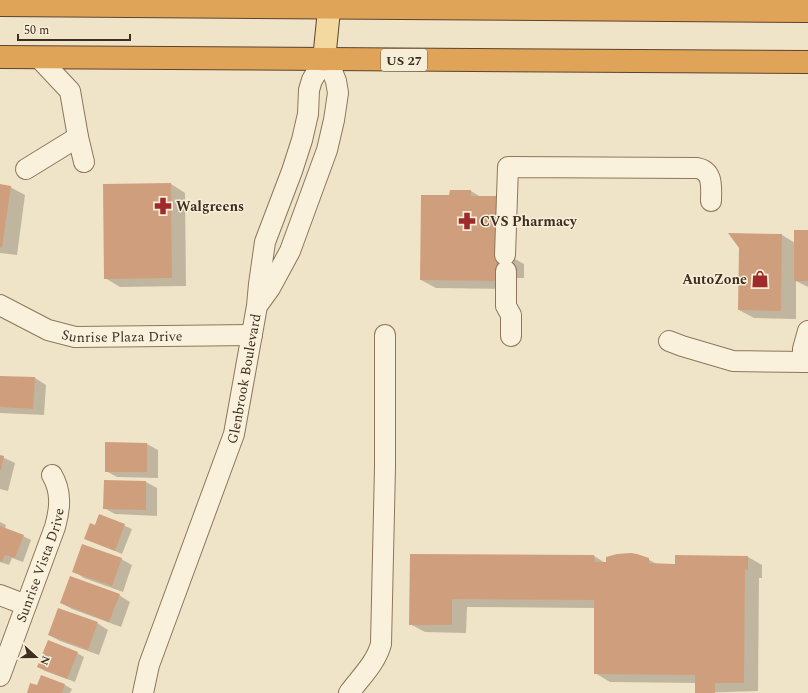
<svg xmlns="http://www.w3.org/2000/svg" width="808" height="693" viewBox="0 0 808 693" font-family="Spectral,serif">
<rect width="100%" height="100%" fill="#f0e4c8"/>
<path fill="#0003" d="M171,184L185,193L186,286L120,287L105,278Z
M0,185L10,187L25,195L17,255L0,253Z
M450,191H471L481,197L513,258L524,264V278H513V289L436,288L421,280L450,196Z
M808,231V287L796,281V319L754,318L739,310L782,235L795,243Z
M0,377L35,378L46,385L44,415L0,413Z
M147,444L158,450V478L117,477L106,471Z
M0,456L15,463L8,491L0,489Z
M105,481L146,482L157,488V516L115,514L104,508Z
M99,515L132,529L122,554L85,538L95,526Z
M0,522L6,525L5,529L23,536L31,540L23,562L12,558L9,565L0,562Z
M411,555L594,556L607,564L648,559L658,565H676L748,557L762,565V578H759L758,691L696,693V683L610,682L595,673V608L467,607L466,633L425,632L410,624Z
M121,559L132,565L123,592L84,578L73,571Z
M119,595L130,602L121,627L72,609L61,603Z
M97,623L108,630L99,655L60,641L49,635Z
M77,653L84,657L75,682L45,671L38,667Z
M65,685L72,689L70,693H28L38,687Z"/>
<path fill="#cf9f7d" d="M171,183L172,278L104,279L103,184Z
M0,184L11,186L2,248L0,247Z
M450,190H471V196H499L510,255L498,281L420,280L421,195H449Z
M794,230H808V281H794Z
M728,233L782,234L781,311L738,310L739,248Z
M0,376L35,377L33,409L0,407Z
M105,442L147,443V472H105Z
M0,455L4,456L1,470H0Z
M104,480L146,481V510L103,509Z
M99,514L125,524L115,551L84,539L90,523L95,525Z
M0,526L24,535L15,558L5,555L2,562L0,561Z
M82,544L122,558L112,586L72,572Z
M631,553L637,554L649,558V563L675,564V555L748,556V570H745L744,683H715V693H695V675L594,674V600L452,599V625H409L410,554L594,555L595,562H606V557L617,554Z
M70,576L120,594L109,622L60,603Z
M58,608L98,622L88,650L48,635Z
M48,640L78,652L67,679L37,667Z
M41,675L65,684L62,693H27L30,683L37,685Z"/>
<g fill="none" stroke-linecap="round" stroke-linejoin="round">
<g stroke="#8d765c" stroke-width="22">
<g id="minor">
<path d="M38,57L70,91L78,137L84,162"/>
<path d="M26,169L78,137"/>
<path d="M505,255L508,167L697,168C714,171 711,188 711,201"/>
<path d="M506,271V306L511,315V336"/>
<path id="s1" d="M0,305L48,330L75,337L252,335"/>
<path d="M669,341L682,346L733,361L808,362"/>
<path d="M803,362V349L808,331"/>
<path d="M0,595L26,605"/>
<path id="s2" d="M0,676L55,527C60,509 62,492 52,475"/>
<path id="s3" d="M143,693L149,665L234,434L257,306L259,284L265,242L292,171L302,140L308,114L309,90L312,80L324,60L332,71L336,81L338,93L334,120L327,150L290,251L270,288L257,306"/>
<path d="M349,693C360,678 376,663 381,644L385,467V335"/>
</g>
</g>
<g stroke="#5b4430" stroke-width="24">
<path id="major" d="M324,60L330,0"/>
</g>
<g stroke="#5b4430" stroke-width="24">
<path id="highway" d="M0,5L808,11
M0,57L808,62"/>
</g>
<use href="#minor" stroke="#faf1dc" stroke-width="20"/>
<use href="#major" stroke="#f3d9a0" stroke-width="22"/>
<use href="#highway" stroke="#e0a458" stroke-width="22"/>
</g>
<defs>
<g id="pharmacy-bare" transform="scale(1.38)"><path d="M-2-6h4v4h4v4h-4v4h-4v-4h-4v-4h4Z" fill="#9e2a2b" stroke="#f7eed8" stroke-width="2.5" paint-order="stroke"/></g>
<g id="shop-bare" transform="scale(1.38)"><path d="M-5-2.5h2.3a2.7 3.5 0 0 1 5.4 0H5L5.5 6h-11ZM-1.5-2.5h3a1.5 2.3 0 0 0-3 0Z" fill="#9e2a2b" stroke="#f7eed8" stroke-width="2.5" paint-order="stroke"/></g>
</defs>
<g fill-rule="evenodd">
<use href="#pharmacy-bare" x="163" y="206"/>
<use href="#pharmacy-bare" x="467" y="221"/>
<use href="#shop-bare" x="760" y="279"/>
</g>
<g text-anchor="middle" stroke-width="3" stroke-linejoin="round" paint-order="stroke">
<rect fill="#f7eed8" stroke="#756857" stroke-width="1" x="381" y="49" width="46" height="22" rx="3"/>
<g font-size="13" font-weight="bold" fill="#3d2e20">
<text x="404" y="65">US 27</text>
</g>
<g font-size="14" font-weight="bold" fill="#3d2e20" stroke="#f7eed8" text-anchor="start">
<text x="176" y="211">Walgreens</text>
<text x="480" y="226">CVS Pharmacy</text>
<text x="747" y="284" text-anchor="end">AutoZone</text>
</g>
<g font-size="14" fill="#3d2e20" stroke="#f7eed8">
<text dy="5" stroke="none"><textPath href="#s1" startOffset="129">Sunrise Plaza Drive</textPath></text>
<text dy="5" stroke="none"><textPath href="#s3" startOffset="331">Glenbrook Boulevard</textPath></text>
<text dy="5" stroke="none"><textPath href="#s2" startOffset="118">Sunrise Vista Drive</textPath></text>
</g>
</g>
<g transform="translate(36 657) rotate(111)" stroke="#f7eed8" stroke-width="3" paint-order="stroke">
<path d="M0-3L7 15L0 10L-7 15Z" fill="#3d2e20"/>
<text y="-6" font-size="11" font-weight="bold" text-anchor="middle" fill="#3d2e20">N</text>
</g>
<path d="M18 34v6h112v-6" fill="none" stroke="#3d2e20" stroke-width="2"/>
<text x="24" y="34" font-size="12" fill="#3d2e20" stroke="#f7eed8" stroke-width="3" paint-order="stroke">50 m</text>
</svg>
